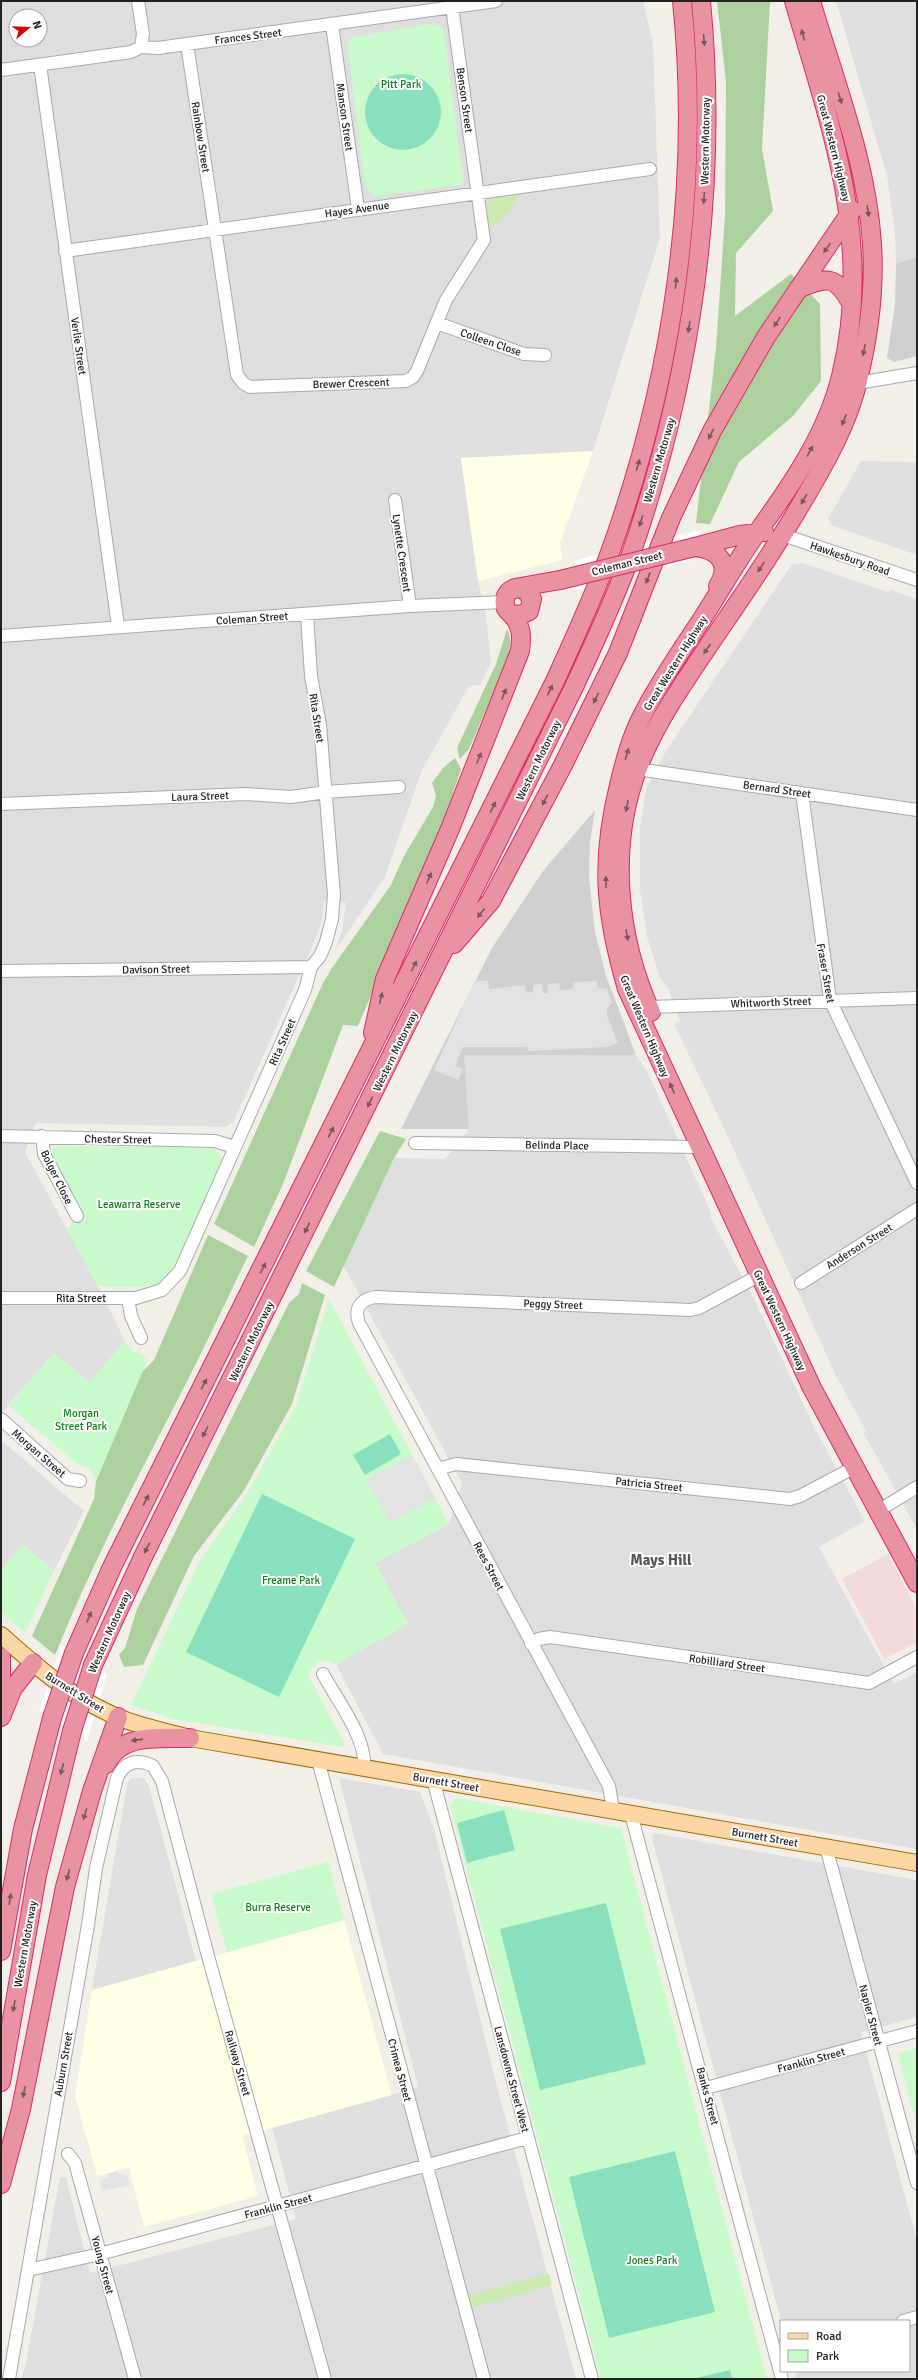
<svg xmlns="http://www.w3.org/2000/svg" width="918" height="2380" viewBox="0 0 918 2380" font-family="Signika,sans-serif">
<rect width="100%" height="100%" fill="#f2efe9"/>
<path fill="#e0dfdf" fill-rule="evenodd" d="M1,1H643L653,44L660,238L593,451L461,458L478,581L486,615L491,663L480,685L469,686L422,770L385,877L335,951L342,931L346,903L324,901L321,925L312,947L234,1121L226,1127L36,1123L25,1152L98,1286L125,1341L90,1383L54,1353L1,1414ZM16,16H40V40H16Z
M836,1H917V257L896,264L895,232L887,176Z
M861,461L917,462V555L833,526L828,519Z
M803,563L888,592L891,590L917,599V1529L863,1432L866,1431L836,1376L723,1126L674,1024L680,1021L668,988L660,978L647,937L640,890V828L646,789L666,751L792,564Z
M463,1055H636L648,1073L712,1215L710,1216L755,1301L815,1429L865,1521L819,1547L894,1684L917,1672V1849L383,1754L336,1664L408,1624L375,1563L449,1524L462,1483L343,1265L394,1158L445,1159L469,1129Z
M1,1440L84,1511L54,1571L23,1545L1,1570Z
M137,1777L144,1778L149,1786L196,1961L92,1990L127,1784L130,1779Z
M339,1778L420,1792L434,1829L496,2083L576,2379H21L26,2363L60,2177H66L90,2273L296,2219L272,2128L418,2087Z
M654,1833L917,1880V2017L861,2032L917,2241V2379H797L795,2371H909V2321H781L652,1838Z"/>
<path fill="#f2dad9" d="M888,1554L917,1610V1642L884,1659L842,1579Z"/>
<path fill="#ffffe5" d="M593,451L560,543L562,560L478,581L461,458Z
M344,1920L392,2095L242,2136L258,2196L144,2227L129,2167L97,2176L75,2096L92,1990Z"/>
<path fill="#d0d0d0" d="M917,257V356L894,362L887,358L895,304L896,264Z
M595,810L590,842L589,878L595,932L606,976L636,1055H464L469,1129H401L492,948L543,871Z"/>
<path fill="#cdebb0" d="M512,194L518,197C519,202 496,227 490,226L488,224L487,199Z
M549,2273L552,2285L472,2308L468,2296Z"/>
<path fill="#add19e" d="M717,1H770L762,149L773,211L736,253L735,316L791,274L820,304L821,381L793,416L739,462L710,524L696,523L716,348L725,216L726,82Z
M507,629C512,639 510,648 508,659L469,749L460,759L457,748L496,664Z
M455,758L461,769L440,832L358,1026L343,1025L283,1184L254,1247L214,1224L323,983L332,968L391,885L404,856L433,807L436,796L432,783L443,768Z
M380,1131L406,1139L394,1158L334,1287L306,1271Z
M208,1235L248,1256C224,1305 201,1355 176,1403C133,1486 90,1568 55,1655L32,1636L94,1499L96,1481L142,1372L154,1360Z
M302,1283L325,1295L292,1404L243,1492L194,1556L143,1665L124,1667L119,1655L125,1648L137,1609L289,1303L299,1294Z"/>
<path fill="#c8facc" d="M432,24L442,27L444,33L463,178L460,185L454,186L375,196L365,186L347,41L353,37Z
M57,1146L214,1148L220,1153L222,1159L218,1168L172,1273L159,1284L135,1287L98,1286L66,1229L82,1215L52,1153L53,1148Z
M329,1299L449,1524L375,1563L408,1624L336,1664C322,1657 315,1662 308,1675L344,1743L342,1747L174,1719L131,1705L200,1560L246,1495L296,1406Z
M125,1341L134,1352L142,1353L147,1361L96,1481L90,1468L77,1464L9,1406L54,1353L90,1382Z
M23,1545L54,1571L25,1633L1,1612V1570Z
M456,1798L621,1828L767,2379H601L450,1806Z
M328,1862L344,1920L227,1952L211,1894Z
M917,2048V2126L898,2053Z"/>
<path fill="#88e0be" d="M365 112a38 38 0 1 1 76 0a38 38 0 1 1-76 0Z
M390,1434L401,1454L365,1475L353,1455Z
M262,1494L355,1539L279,1697L186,1652Z
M504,1810L515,1850L467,1863L457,1823Z
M606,1903L646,2064L540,2090L500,1929Z
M675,2151L715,2312L609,2338L569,2177Z
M730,2370L732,2379H692Z"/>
<path fill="#e2e2e2" d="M475,981H488L489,989L525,985L526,993L533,992V985L542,984L543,993H548L547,984L559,983L560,990L573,989V982L597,981L598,988L607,989L612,1003L607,1008V1016L618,1043L606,1047L532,1051H528L527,1047H463L455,1066L463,1069L458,1080L434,1070Z
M412,1455L435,1498L390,1522L366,1480Z
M118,2171L120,2175H127L130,2185L102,2191L100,2180L108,2178L107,2174Z"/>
<path fill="#fff" d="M701,530L689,561L581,589H566L576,560Z
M62,1645L107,1674L87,1741L39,1710Z"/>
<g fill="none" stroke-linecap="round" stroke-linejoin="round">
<g stroke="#a9a9a9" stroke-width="14">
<path id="minor" d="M138,1L143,34L141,47
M332,25L358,209
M187,44L237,375L243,383L250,387L406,381L413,377L417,371L446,300L484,240L452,7
M40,65L118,626
M1,70L131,52L141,47L158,48L496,1
M65,251L650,169
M437,323L524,354L545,355
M851,382L858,383L917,373
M395,500L410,606
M783,535L917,580
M1,636L410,606L504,602
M637,769L917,810
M802,793L830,1000L917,1183
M1,804L246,794L291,797L326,792L399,787
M1,971L311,967
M649,1007L917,998
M1,1136L215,1141L234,1147
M42,1136L44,1154L77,1216
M415,1143L698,1147
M801,1283L917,1209
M1,1298H136L162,1290L180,1271L305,990L311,967L320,956L326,942L332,919L334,895L320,725L311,676L307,615
M128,1298L131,1316L141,1338
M1,1419L68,1479L80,1481
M438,1469L456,1464L790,1499L800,1496L855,1467
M886,1506L917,1487
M531,1644L539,1639L550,1637L869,1683L917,1657
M323,1674C337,1700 367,1738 364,1768
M318,1760L484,2379
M433,1779L592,2379
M613,1810L609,1786L359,1323C354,1308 360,1300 375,1297L691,1310L699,1308L760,1275
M631,1814L782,2379
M826,1847L917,2183
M706,2088L917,2031
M68,2154L75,2163L135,2379
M28,2270L100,2254L527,2138
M903,2321L917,2317
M9,2379L88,1925L96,1868L117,1778C124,1762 137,1758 153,1766L162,1781L208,1956L325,2379"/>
</g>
<g stroke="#a06b00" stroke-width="18">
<path id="major" d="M1,1635C39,1669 79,1704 128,1721C149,1728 170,1733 190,1738L917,1863"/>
</g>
<g stroke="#dc2a67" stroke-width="20">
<path id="highway" d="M794,1C831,129 874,241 841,376C827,433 793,483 759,530C738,558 721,590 702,619C681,651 660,681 643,714C631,737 625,760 619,785C600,862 605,913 627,989L812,1388L917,1583
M798,289C827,276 836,275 852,305
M695,547C718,549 732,564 718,586
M695,547L740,535L764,532
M515,588L524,589L532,599L529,611L521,615L511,614C501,606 503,593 515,588L560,580
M454,944L491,901L563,765L618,653L671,518L712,431L766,337L852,210
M651,1012C617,937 608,846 638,768C655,723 683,684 709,645C742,597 775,549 804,499C826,462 849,421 858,380C869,335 875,290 872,244C867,161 834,80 811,1
M373,1033L385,979L450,829L520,651C522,636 522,625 511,614
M74,1653L112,1567L555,681C574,639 593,598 609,555C673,380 701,186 682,1
M1,1657V1689
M93,1665L143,1557L574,687C594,644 614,601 630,557C692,379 719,189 701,1
M1,1717L13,1688L33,1663
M106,1764C122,1732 159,1739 190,1738
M1,1951L23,1829L52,1718
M1,2082L37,1875L72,1731
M1,2184L21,2109L65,1887L92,1791L118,1717"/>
</g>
<use href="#minor" stroke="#fff" stroke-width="12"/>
<use href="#major" stroke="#fcd6a4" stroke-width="16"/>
<use href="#highway" stroke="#e892a2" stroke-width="18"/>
<g stroke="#dc2a67" stroke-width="20" stroke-linecap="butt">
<path id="highway-bridge" d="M560,580L695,547
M52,1718L74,1653
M72,1731L93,1665"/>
</g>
<use href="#highway-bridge" stroke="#e892a2" stroke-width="18"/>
</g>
<defs><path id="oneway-solid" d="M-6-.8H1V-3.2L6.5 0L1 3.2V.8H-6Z"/></defs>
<g fill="#7b545c">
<use href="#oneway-solid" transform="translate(803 35) rotate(-106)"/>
<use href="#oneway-solid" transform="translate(704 40) rotate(86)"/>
<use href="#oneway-solid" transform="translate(840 98) rotate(73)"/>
<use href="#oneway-solid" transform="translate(704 198) rotate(94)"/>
<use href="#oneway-solid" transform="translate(868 211) rotate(81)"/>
<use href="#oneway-solid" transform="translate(827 248) rotate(125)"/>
<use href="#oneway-solid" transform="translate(676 283) rotate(-83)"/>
<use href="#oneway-solid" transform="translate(777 322) rotate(124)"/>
<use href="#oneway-solid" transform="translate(689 327) rotate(99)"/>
<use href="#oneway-solid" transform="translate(864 350) rotate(101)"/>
<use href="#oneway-solid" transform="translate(844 420) rotate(111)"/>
<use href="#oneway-solid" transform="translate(711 434) rotate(117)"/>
<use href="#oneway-solid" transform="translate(810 451) rotate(-62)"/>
<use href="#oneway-solid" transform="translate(638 465) rotate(-74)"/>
<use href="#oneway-solid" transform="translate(804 499) rotate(120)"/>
<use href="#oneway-solid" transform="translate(641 521) rotate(107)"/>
<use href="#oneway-solid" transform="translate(761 567) rotate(123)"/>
<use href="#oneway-solid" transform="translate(648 578) rotate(111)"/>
<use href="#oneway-solid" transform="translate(707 649) rotate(124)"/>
<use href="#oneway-solid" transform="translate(550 690) rotate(-64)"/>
<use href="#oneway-solid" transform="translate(504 694) rotate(-68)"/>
<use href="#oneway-solid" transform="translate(596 698) rotate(116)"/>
<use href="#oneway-solid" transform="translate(627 754) rotate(-74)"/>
<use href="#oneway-solid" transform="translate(479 758) rotate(-68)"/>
<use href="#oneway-solid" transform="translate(545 800) rotate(117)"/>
<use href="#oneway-solid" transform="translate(627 806) rotate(101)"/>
<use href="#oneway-solid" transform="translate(493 807) rotate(-64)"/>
<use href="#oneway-solid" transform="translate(429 878) rotate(-67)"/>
<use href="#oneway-solid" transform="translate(606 882) rotate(-91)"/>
<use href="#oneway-solid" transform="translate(481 913) rotate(130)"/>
<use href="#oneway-solid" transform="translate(627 935) rotate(80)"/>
<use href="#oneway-solid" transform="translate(414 966) rotate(-64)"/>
<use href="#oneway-solid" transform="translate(381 998) rotate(-77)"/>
<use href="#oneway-solid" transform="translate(672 1088) rotate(-114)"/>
<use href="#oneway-solid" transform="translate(370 1102) rotate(116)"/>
<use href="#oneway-solid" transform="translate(331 1132) rotate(-63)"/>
<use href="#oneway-solid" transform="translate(307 1228) rotate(116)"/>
<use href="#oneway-solid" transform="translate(263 1268) rotate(-63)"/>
<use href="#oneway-solid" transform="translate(204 1384) rotate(-63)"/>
<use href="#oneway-solid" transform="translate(205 1432) rotate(117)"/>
<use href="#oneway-solid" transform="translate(146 1500) rotate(-63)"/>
<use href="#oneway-solid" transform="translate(147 1548) rotate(117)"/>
<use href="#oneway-solid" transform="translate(89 1617) rotate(-67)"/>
<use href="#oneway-solid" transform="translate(137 1740) rotate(172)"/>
<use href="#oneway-solid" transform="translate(62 1769) rotate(105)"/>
<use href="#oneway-solid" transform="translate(85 1814) rotate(107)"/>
<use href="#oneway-solid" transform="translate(68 1875) rotate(105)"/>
<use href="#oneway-solid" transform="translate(10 1899) rotate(-80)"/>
<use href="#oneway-solid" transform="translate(14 2006) rotate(100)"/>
<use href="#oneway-solid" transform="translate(24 2092) rotate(102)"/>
</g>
<g text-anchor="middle" stroke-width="4" stroke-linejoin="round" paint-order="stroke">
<g font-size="11" fill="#222" stroke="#fff">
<text transform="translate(248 36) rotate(-7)" y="4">Frances Street</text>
<text transform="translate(465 100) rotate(82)" y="4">Benson Street</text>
<text transform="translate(345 117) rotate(82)" y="4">Manson Street</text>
<text transform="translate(201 137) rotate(81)" y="4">Rainbow Street</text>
<text transform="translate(705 141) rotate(-89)" y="4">Western Motorway</text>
<text transform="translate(834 148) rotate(76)" y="4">Great Western Highway</text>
<text transform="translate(357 209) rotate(-8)" y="4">Hayes Avenue</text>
<text transform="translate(491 342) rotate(19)" y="4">Colleen Close</text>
<text transform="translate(79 346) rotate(82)" y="4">Verlie Street</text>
<text transform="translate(351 383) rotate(-2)" y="4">Brewer Crescent</text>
<text transform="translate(659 460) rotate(-74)" y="4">Western Motorway</text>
<text transform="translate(402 553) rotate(82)" y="4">Lynette Crescent</text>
<text transform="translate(850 558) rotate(19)" y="4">Hawkesbury Road</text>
<text transform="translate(627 563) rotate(-14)" y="4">Coleman Street</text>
<text transform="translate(252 618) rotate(-4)" y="4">Coleman Street</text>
<text transform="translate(675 663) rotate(-58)" y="4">Great Western Highway</text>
<text transform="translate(317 718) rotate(81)" y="4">Rita Street</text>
<text transform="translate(538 760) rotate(-64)" y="4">Western Motorway</text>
<text transform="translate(777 789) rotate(8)" y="4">Bernard Street</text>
<text transform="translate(200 796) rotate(-2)" y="4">Laura Street</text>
<text transform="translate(156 969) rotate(-1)" y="4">Davison Street</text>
<text transform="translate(826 973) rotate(80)" y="4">Fraser Street</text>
<text transform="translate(771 1002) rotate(-2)" y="4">Whitworth Street</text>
<text transform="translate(645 1026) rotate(67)" y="4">Great Western Highway</text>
<text transform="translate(282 1042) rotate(-66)" y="4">Rita Street</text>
<text transform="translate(395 1051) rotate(-64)" y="4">Western Motorway</text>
<text transform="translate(118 1139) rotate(1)" y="4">Chester Street</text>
<text transform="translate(557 1145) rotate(1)" y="4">Belinda Place</text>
<text transform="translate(57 1177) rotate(64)" y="4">Bolger Close</text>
<text transform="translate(859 1246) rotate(-32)" y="4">Anderson Street</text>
<text x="81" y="1302">Rita Street</text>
<text transform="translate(553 1304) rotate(2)" y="4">Peggy Street</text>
<text transform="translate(780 1320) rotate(65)" y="4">Great Western Highway</text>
<text transform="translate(251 1341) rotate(-64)" y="4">Western Motorway</text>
<text transform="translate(39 1453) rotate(41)" y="4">Morgan Street</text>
<text transform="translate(649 1484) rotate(6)" y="4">Patricia Street</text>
<text transform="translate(489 1566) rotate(62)" y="4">Rees Street</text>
<text transform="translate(109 1632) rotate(-66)" y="4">Western Motorway</text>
<text transform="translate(727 1663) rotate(8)" y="4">Robilliard Street</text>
<text transform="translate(75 1692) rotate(32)" y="4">Burnett Street</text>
<text transform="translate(446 1782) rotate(10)" y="4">Burnett Street</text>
<text transform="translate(765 1837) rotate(10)" y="4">Burnett Street</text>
<text transform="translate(25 1944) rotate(-80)" y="4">Western Motorway</text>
<text transform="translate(871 2015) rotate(75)" y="4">Napier Street</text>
<text transform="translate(811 2060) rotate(-15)" y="4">Franklin Street</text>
<text transform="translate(238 2063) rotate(74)" y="4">Railway Street</text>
<text transform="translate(63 2064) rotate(-80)" y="4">Auburn Street</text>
<text transform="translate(400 2070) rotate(75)" y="4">Crimea Street</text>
<text transform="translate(512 2079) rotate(75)" y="4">Lansdowne Street West</text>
<text transform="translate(708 2096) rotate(75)" y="4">Banks Street</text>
<text transform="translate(278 2206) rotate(-15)" y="4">Franklin Street</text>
<text transform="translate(103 2265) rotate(75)" y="4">Young Street</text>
</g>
<g font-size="11" fill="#0c8416" stroke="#fff">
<text x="401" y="88">Pitt Park</text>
<text x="139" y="1208">Leawarra Reserve</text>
<text x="81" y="1417">Morgan<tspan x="81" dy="13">Street Park</tspan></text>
<text x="291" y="1584">Freame Park</text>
<text x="278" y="1911">Burra Reserve</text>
<text x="652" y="2264">Jones Park</text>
</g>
<g font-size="15" font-weight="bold" fill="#555" stroke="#fff">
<text x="661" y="1565">Mays Hill</text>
</g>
</g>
<rect width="918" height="2380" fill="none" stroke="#222222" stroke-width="4"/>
<rect x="780" y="2320" width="130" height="52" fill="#ffffff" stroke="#a7a7a7"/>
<rect x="788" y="2333" width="20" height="6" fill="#fcd6a4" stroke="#a7a7a7"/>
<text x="816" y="2340" font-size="12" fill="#222222">Road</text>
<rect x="788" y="2350" width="20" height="12" fill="#c8facc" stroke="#a7a7a7"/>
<text x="816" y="2360" font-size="12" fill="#222222">Park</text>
<g transform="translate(28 28) rotate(71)"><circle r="19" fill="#ffffff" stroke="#a7a7a7"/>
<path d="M0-3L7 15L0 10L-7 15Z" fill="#d40000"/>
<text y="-6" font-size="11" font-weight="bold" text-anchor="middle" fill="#222222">N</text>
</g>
</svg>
